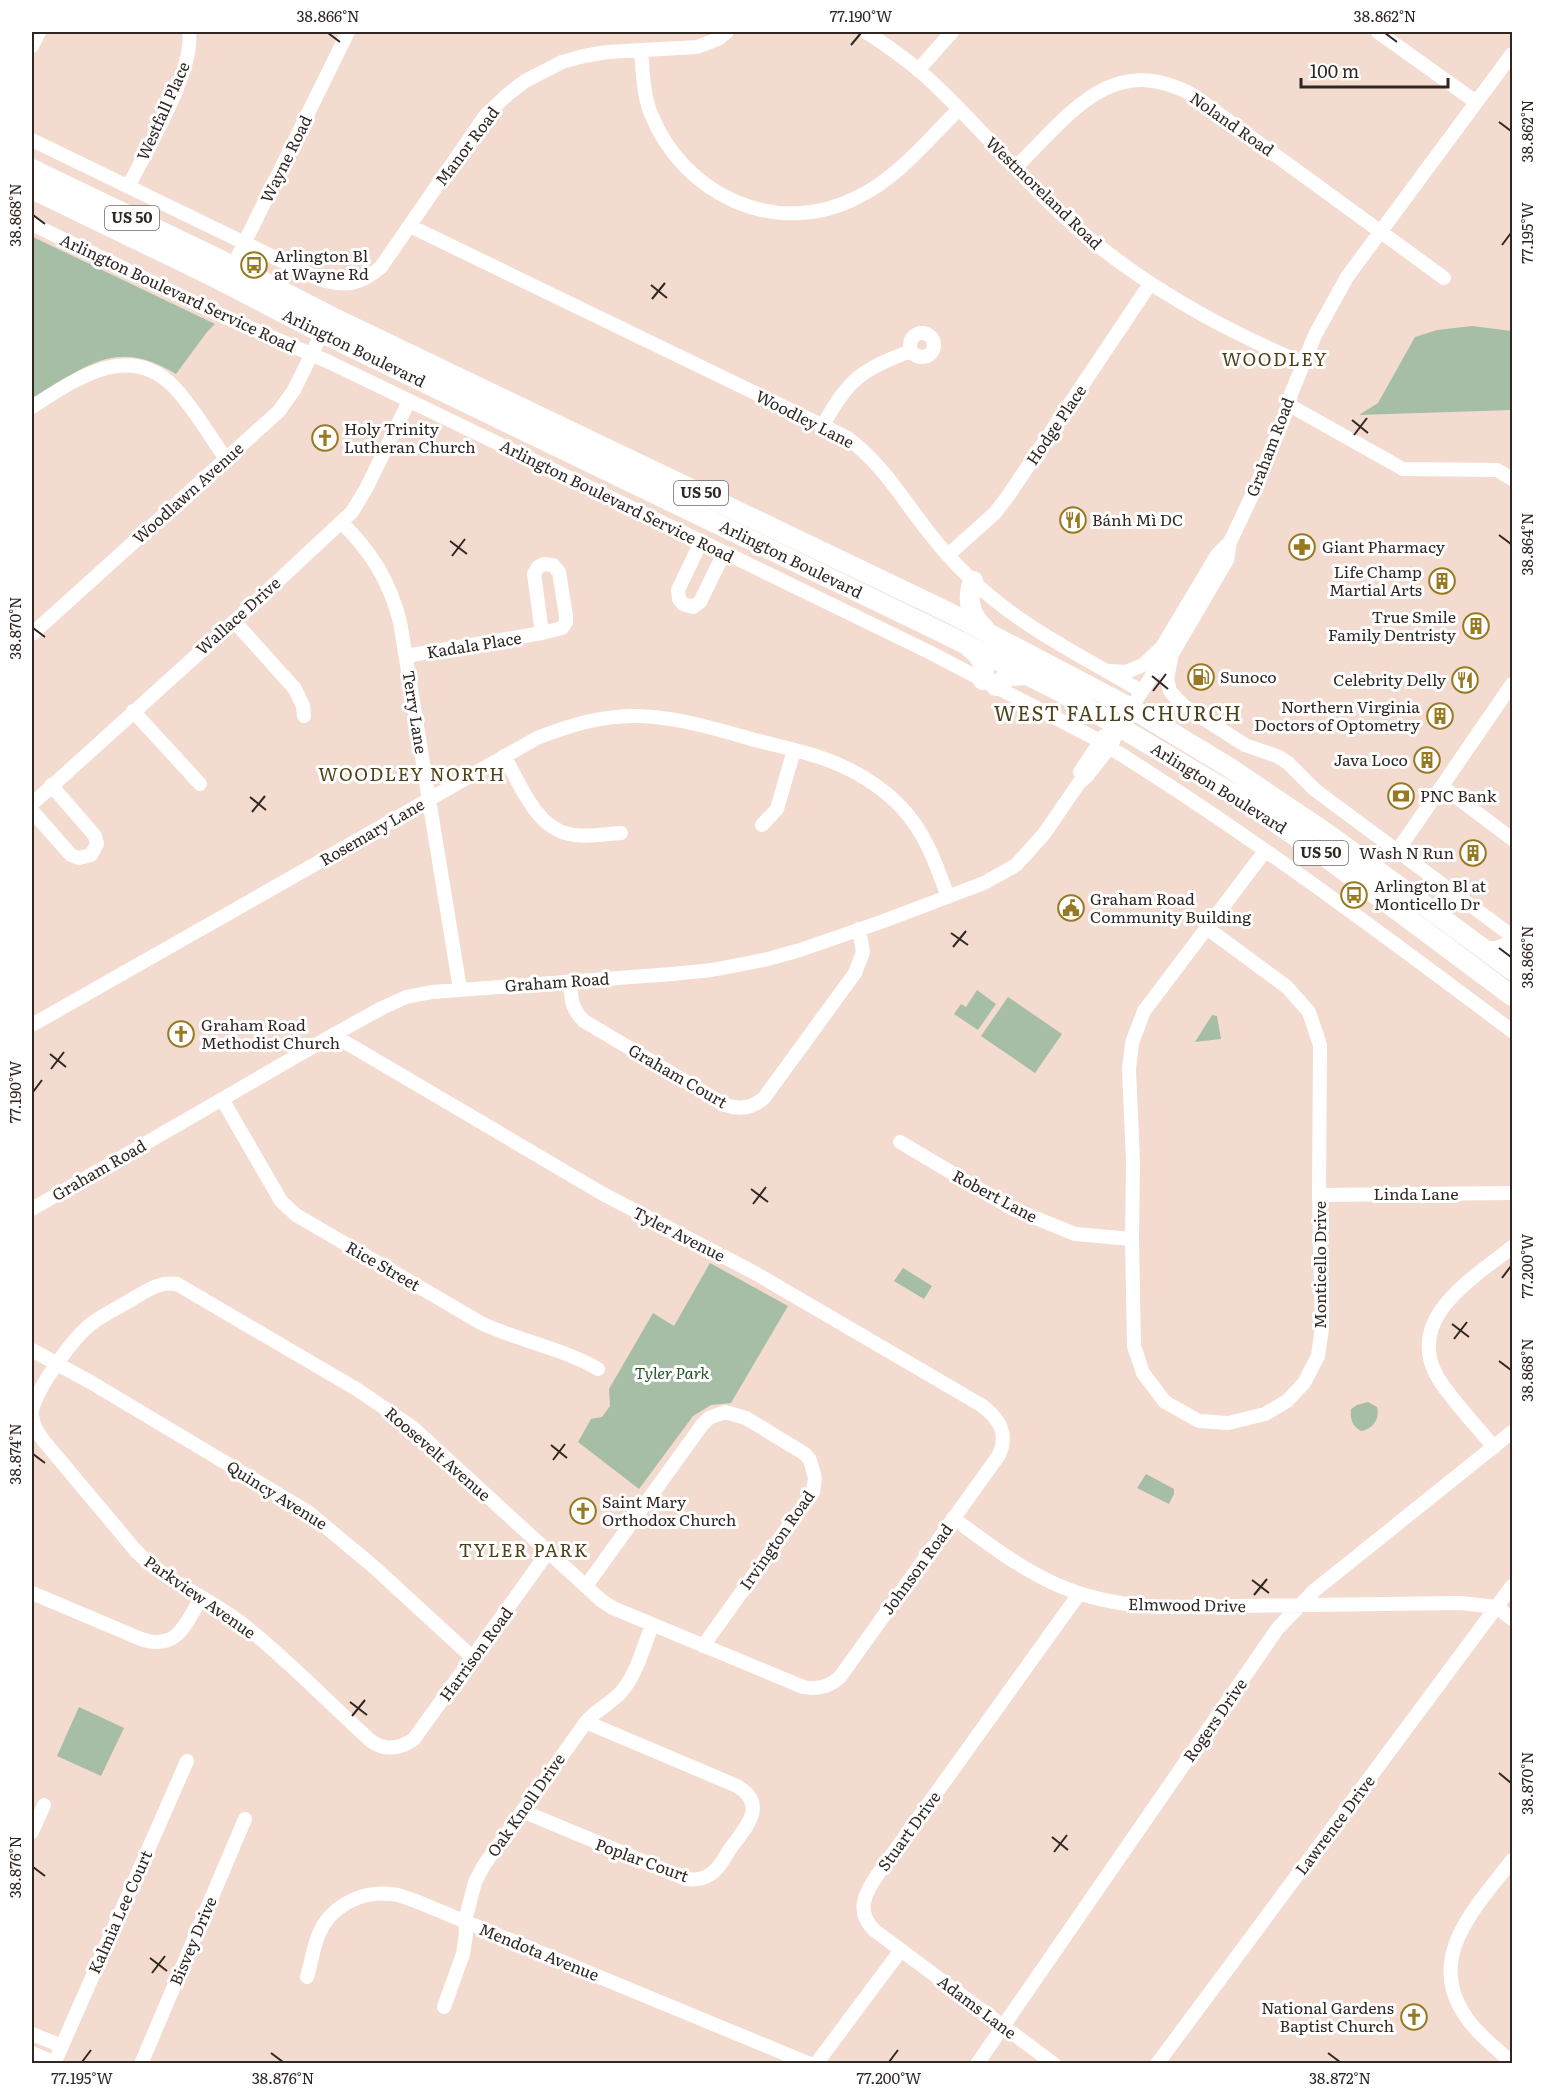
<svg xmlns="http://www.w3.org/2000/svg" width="1544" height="2095" viewBox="0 0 1544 2095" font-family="Literata,serif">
<rect width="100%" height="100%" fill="#f3dbd0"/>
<path fill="#a6bda6" d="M33,237L215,324L207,332L176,374C115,336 85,368 32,398Z
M1472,326L1512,331V410L1359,415L1378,403L1415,337L1437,330Z
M977,990L996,1004L978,1030L954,1014L961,1004L966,1007Z
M1008,997L1062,1034L1035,1073L981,1036Z
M1212,1015L1217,1016L1221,1039L1195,1042Z
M710,1263L788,1306L731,1403L711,1405L693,1416L639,1489L578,1442L591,1419L602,1417L610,1406L609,1389L653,1313L674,1326Z
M903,1268L932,1286L924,1299L894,1281Z
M1368,1402L1377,1407C1380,1419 1373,1429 1361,1431C1352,1426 1350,1419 1351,1409L1357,1405Z
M1146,1474L1174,1489V1494L1169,1504L1137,1488Z
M79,1707L124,1728L101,1776L57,1756Z"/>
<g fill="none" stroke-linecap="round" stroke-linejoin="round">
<path stroke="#fff" stroke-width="14" d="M866,32C885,44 903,57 921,72C974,119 1018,176 1071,223C1140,284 1219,328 1303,363
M1378,32L1476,102
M32,46L39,32
M641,51C643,72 643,94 651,114C684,196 777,239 858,197C897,178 928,140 958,110
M918,70L952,32
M32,140L319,279C346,287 360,285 381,267L485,116L507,95L525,81L562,62L584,56L607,52L697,47L718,39L727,32
M1015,168C1069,116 1111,50 1193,95L1444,278
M128,187C146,151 195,69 189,32
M32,224L212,311L329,362L742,561L929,652L1100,741
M410,226L846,437C881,462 901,497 927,530C940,547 954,563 970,578C1017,625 1084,657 1141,691
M226,270L233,266L348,32
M910 345a12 12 0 1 1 24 0a12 12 0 1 1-24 0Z
M1289,405L1403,469L1497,470L1512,479
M32,407C74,380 129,340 174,387C194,408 209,435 226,459
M823,426C847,379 863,369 911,351
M341,522C371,551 390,582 400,622L460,989
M701,542L678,590L679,599L683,604L693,607L700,602L724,553
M948,555L995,513L1008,496L1150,284
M544,564L553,565L559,572L566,616V622L562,628L542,633L534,574L538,567Z
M234,621L295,689L303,706L304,716
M32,634L279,411L294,390L322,333
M1172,654L1167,679L1170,691L1176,698L1184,706L1245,745L1277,756L1288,763L1315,790L1512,936
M406,656L542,633
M1110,671L1126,672L1143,665L1162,647L1217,555L1230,542
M133,711L200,784
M1109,747C1249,834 1381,933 1512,1031
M504,756C520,783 535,827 569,834C585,838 604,834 621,833
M1080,772L1104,736
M1443,787L1512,839
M32,804L250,607L352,512L367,487L409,401
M32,811L71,855L79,858L91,855L97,844L95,836L51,785
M762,825L777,809L794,750
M1398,850L1512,684
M1207,928L1287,987L1309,1012L1320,1045L1319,1195L1322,1328L1318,1356L1304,1383L1287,1401L1265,1414L1228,1423L1199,1421L1165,1402L1143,1373L1134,1346L1132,1239L1133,1161L1129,1069L1132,1043L1144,1011L1265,851
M570,981C571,998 571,1009 584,1021L725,1105C740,1110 753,1108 764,1098L855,973L863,952L859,929
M32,1025L537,738C568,726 599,716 634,716C677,716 718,730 759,741C787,748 816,754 842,766C864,776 886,791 902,808C926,834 936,864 948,897
M222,1099L281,1201L296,1215L481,1323C519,1341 562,1348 598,1369
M900,1142L1011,1208L1075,1234L1132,1239
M1319,1195L1512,1193
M32,1209L333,1035L382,1008L406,997L432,992L672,974L712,970L768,959L800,950L881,922L984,883L1016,865L1044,834L1079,783L1087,776L1112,744L1119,726L1161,662L1172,654L1227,560L1230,542L1256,487L1289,405L1291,394L1315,335L1347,277L1512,54
M32,1350L92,1383L308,1512L374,1567L473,1658
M32,1411C36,1389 73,1338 91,1324C104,1314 120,1307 134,1298C148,1290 161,1281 177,1284L358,1390L412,1427L602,1601L613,1608L803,1687C818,1690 829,1687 840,1677L999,1455C1009,1433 999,1418 981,1405L755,1273L603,1194L333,1035
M32,1416L35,1428L43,1440L136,1551C168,1583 210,1598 245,1626C289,1661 329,1703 371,1741C385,1751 400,1749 414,1739L548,1552
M1494,1447C1476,1425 1452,1401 1438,1378C1403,1318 1474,1278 1512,1247
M953,1518C1027,1573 1071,1605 1166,1607L1460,1603L1497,1607L1512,1619
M586,1586L702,1425L709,1418L725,1412L746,1418L805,1454L810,1460L815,1478L813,1492L703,1646
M32,1593L141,1639C177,1651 185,1625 201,1598
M522,1811L686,1879C694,1880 703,1879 709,1875C719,1870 724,1858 730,1849C745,1828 769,1805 737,1786L586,1722
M32,1832L44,1805
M1512,1860C1479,1904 1425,1955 1464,2014C1476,2033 1496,2048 1512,2063
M307,1977C311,1964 313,1949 318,1936C329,1907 360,1891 390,1894C400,1894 409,1899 418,1902L810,2064
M444,2007L463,1954L466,1934L465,1921L475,1882L484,1865L586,1722C596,1710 612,1703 622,1691C637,1673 644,1646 652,1625
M32,2034L62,2046
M54,2064L187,1761
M141,2064L245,1819
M816,2064L901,1950
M977,2064L1278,1628L1315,1590L1512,1432
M1054,2064L874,1930C855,1911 865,1893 878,1874L1079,1594
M1157,2064L1512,1586"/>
<path stroke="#fff" stroke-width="16" d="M32,2054L55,2064"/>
<path stroke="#fff" stroke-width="20" d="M32,169L233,266L330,316L950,613L1131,708L1227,766L1328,834L1512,970
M32,189L214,277L322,333L941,632L1057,690L1238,797L1323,855L1512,996
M973,581C966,600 970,615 985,629
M970,648C981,657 987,665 983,680
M996,686L1008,676L1027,675
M1486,951H1497L1512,945"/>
</g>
<path fill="none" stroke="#302722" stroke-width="2" d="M328,33L340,42M1385,33L1397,42M851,45L861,33M1499,122L1511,131M33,215L45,224M1502,245L1511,233M651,285L667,298M652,299L665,283M1352,420L1368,433M1354,435L1367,418M1499,535L1511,544M450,541L467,554M452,556L465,539M33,628L45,637M1152,676L1168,689M1153,691L1166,674M250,797L266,810M252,812L265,796M951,933L968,945M953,947L966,931M1499,948L1511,957M50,1054L66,1067M51,1069L64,1052M33,1092L42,1080M751,1189L768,1202M753,1204L766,1187M1502,1278L1511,1266M1452,1324L1469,1337M1454,1339L1467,1322M1499,1361L1511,1370M551,1445L567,1458M33,1454L45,1463M553,1460L565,1444M1252,1580L1269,1593M1254,1595L1267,1579M350,1702L367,1715M352,1716L365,1700M1499,1773L1511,1783M1052,1837L1068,1850M1054,1852L1067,1835M33,1867L45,1876M150,1958L167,1971M152,1973L165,1956M271,2053L283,2062M1328,2053L1340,2062M82,2062L91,2050M889,2062L898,2050"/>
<defs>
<g id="bus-ring" transform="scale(1.35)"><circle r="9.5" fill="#fff" stroke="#967921" stroke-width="1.5"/><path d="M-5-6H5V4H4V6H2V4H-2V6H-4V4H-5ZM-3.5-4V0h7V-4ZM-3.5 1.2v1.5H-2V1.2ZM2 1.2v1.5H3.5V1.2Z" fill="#967921"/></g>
<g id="church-ring" transform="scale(1.35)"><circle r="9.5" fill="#fff" stroke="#967921" stroke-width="1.5"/><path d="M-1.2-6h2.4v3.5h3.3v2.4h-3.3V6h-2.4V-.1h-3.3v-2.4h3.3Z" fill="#967921"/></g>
<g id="restaurant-ring" transform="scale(1.35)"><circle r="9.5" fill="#fff" stroke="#967921" stroke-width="1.5"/><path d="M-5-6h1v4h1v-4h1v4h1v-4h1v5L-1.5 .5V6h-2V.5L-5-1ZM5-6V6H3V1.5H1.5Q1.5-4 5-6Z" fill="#967921"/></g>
<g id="pharmacy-ring" transform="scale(1.35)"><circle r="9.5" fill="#fff" stroke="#967921" stroke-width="1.5"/><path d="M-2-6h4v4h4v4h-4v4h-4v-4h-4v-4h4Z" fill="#967921"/></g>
<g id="building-ring" transform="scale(1.35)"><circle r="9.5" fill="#fff" stroke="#967921" stroke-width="1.5"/><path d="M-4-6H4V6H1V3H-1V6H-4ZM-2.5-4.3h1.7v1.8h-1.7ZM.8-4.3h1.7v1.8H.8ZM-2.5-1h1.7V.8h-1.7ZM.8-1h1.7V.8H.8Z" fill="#967921"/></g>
<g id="fuel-ring" transform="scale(1.35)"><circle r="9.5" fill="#fff" stroke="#967921" stroke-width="1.5"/><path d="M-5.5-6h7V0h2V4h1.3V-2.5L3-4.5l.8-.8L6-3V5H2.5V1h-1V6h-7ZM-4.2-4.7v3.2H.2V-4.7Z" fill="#967921"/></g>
<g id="bank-ring" transform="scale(1.35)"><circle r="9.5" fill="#fff" stroke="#967921" stroke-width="1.5"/><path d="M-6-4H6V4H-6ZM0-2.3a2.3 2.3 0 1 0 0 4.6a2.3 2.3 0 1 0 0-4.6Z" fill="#967921"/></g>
<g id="civic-ring" transform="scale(1.35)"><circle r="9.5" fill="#fff" stroke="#967921" stroke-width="1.5"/><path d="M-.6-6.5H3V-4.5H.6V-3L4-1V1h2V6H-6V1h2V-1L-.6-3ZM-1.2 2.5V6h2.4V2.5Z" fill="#967921"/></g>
</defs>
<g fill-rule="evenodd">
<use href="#bus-ring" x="254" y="265"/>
<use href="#church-ring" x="325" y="438"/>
<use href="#restaurant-ring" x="1073" y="520"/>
<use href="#pharmacy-ring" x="1302" y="547"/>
<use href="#building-ring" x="1442" y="581"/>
<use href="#building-ring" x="1476" y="626"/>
<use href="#fuel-ring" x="1201" y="677"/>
<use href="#restaurant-ring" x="1465" y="680"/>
<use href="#building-ring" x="1440" y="716"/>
<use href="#building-ring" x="1427" y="760"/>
<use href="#bank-ring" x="1401" y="796"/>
<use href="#building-ring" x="1473" y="853"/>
<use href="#bus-ring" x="1354" y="895"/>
<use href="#civic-ring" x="1071" y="908"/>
<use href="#church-ring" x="181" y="1034"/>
<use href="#church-ring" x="583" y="1511"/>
<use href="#church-ring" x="1414" y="2017"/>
</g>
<g text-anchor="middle" stroke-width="6" stroke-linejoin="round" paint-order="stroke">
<g fill="#fff" stroke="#6e6864" stroke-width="1.5">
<rect x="105" y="206" width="54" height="24" rx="4.5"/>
<rect x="674" y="481" width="54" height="24" rx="4.5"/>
<rect x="1294" y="841" width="54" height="24" rx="4.5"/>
</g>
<g font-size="15" font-weight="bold" fill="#302722">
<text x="132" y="223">US 50</text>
<text x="701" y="498">US 50</text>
<text x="1321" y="858">US 50</text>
</g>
<g font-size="16" fill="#302722" stroke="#fff">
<text transform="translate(163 111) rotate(-66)" y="6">Westfall Place</text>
<text transform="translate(1232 124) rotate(35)" y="6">Noland Road</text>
<text transform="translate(467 146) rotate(-53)" y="6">Manor Road</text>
<text transform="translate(286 159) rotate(-64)" y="6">Wayne Road</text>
<text transform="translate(1044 193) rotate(44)" y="6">Westmoreland Road</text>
<text transform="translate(178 293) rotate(25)" y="6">Arlington Boulevard Service Road</text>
<text transform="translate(354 348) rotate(26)" y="6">Arlington Boulevard</text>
<text transform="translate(805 419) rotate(27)" y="6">Woodley Lane</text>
<text transform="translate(1056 425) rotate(-56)" y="6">Hodge Place</text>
<text transform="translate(1270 447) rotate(-69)" y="6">Graham Road</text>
<text transform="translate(188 493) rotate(-42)" y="6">Woodlawn Avenue</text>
<text transform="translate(617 501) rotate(26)" y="6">Arlington Boulevard Service Road</text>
<text transform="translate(791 559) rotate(26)" y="6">Arlington Boulevard</text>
<text transform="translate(238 616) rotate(-42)" y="6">Wallace Drive</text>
<text transform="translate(474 645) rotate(-9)" y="6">Kadala Place</text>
<text transform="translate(415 712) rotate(81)" y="6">Terry Lane</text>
<text transform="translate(1219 788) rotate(32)" y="6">Arlington Boulevard</text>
<text transform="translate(372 832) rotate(-30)" y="6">Rosemary Lane</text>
<text transform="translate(557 982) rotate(-4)" y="6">Graham Road</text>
<text transform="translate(678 1076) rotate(30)" y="6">Graham Court</text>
<text transform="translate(99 1170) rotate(-30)" y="6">Graham Road</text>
<text x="1416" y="1200">Linda Lane</text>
<text transform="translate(995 1196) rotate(28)" y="6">Robert Lane</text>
<text transform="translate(679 1234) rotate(27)" y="6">Tyler Avenue</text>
<text transform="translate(1320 1265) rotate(-90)" y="6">Monticello Drive</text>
<text transform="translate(383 1266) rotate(30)" y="6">Rice Street</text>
<text transform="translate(438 1454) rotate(41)" y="6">Roosevelt Avenue</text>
<text transform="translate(277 1495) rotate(32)" y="6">Quincy Avenue</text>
<text transform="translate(777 1540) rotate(-55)" y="6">Irvington Road</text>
<text transform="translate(917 1569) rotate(-54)" y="6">Johnson Road</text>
<text transform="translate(200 1597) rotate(35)" y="6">Parkview Avenue</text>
<text transform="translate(1187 1605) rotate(1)" y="6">Elmwood Drive</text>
<text transform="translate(476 1654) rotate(-54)" y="6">Harrison Road</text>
<text transform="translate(1215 1720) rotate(-55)" y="6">Rogers Drive</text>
<text transform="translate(526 1805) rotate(-55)" y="6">Oak Knoll Drive</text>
<text transform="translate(1335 1825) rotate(-53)" y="6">Lawrence Drive</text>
<text transform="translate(909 1831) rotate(-54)" y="6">Stuart Drive</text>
<text transform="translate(642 1860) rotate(20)" y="6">Poplar Court</text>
<text transform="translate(120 1912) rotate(-66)" y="6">Kalmia Lee Court</text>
<text transform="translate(193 1941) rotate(-67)" y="6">Bisvey Drive</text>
<text transform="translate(539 1952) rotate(22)" y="6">Mendota Avenue</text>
<text transform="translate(977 2007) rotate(37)" y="6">Adams Lane</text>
</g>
<g font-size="16" fill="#302722" stroke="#fff" text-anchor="start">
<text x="274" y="262">Arlington Bl<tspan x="274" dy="18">at Wayne Rd</tspan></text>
<text x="344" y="435">Holy Trinity<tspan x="344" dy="18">Lutheran Church</tspan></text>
<text x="1092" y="526">Bánh Mì DC</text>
<text x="1322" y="553">Giant Pharmacy</text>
<text x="1422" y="578" text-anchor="end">Life Champ<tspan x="1422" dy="18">Martial Arts</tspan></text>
<text x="1456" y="623" text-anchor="end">True Smile<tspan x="1456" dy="18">Family Dentristy</tspan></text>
<text x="1220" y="683">Sunoco</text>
<text x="1446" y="686" text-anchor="end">Celebrity Delly</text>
<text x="1420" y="713" text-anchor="end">Northern Virginia<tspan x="1420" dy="18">Doctors of Optometry</tspan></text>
<text x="1408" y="766" text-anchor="end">Java Loco</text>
<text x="1420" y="802">PNC Bank</text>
<text x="1454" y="859" text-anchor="end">Wash N Run</text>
<text x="1374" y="892">Arlington Bl at<tspan x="1374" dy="18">Monticello Dr</tspan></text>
<text x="1090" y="905">Graham Road<tspan x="1090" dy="18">Community Building</tspan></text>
<text x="201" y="1031">Graham Road<tspan x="201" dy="18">Methodist Church</tspan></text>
<text x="602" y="1508">Saint Mary<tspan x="602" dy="18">Orthodox Church</tspan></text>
<text x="1394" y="2014" text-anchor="end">National Gardens<tspan x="1394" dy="18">Baptist Church</tspan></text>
</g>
<g font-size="16" font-style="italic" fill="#205125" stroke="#fff">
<text x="672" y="1379">Tyler Park</text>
</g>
<g font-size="18" letter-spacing="1.5" fill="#4f4119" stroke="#fff">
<text x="1275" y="366">WOODLEY</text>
<text x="412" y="781">WOODLEY NORTH</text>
<text x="524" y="1557">TYLER PARK</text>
</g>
<g font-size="20" letter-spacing="1.5" fill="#4f4119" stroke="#fff">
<text x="1118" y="721">WEST FALLS CHURCH</text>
</g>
</g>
<rect width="1544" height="2095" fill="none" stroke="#ffffff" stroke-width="66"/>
<path d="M1301 78v9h147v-9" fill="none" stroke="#302722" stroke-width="3"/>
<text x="1310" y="78" font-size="18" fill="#302722" stroke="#ffffff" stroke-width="4.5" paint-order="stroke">100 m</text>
<rect x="33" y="33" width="1478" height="2029" fill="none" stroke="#302722" stroke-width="2"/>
<g font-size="15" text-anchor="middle" fill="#302722">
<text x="328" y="22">38.866°N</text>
<text x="861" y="22">77.190°W</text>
<text x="1385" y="22">38.862°N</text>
<text transform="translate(1528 131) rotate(-90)" y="5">38.862°N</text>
<text transform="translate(16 215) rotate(-90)" y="5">38.868°N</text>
<text transform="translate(1528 233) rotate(-90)" y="5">77.195°W</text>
<text transform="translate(1528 544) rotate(-90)" y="5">38.864°N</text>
<text transform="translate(16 628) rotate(-90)" y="5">38.870°N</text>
<text transform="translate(1528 957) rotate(-90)" y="5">38.866°N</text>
<text transform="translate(16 1092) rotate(-90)" y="5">77.190°W</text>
<text transform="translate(1528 1266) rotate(-90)" y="5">77.200°W</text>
<text transform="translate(1528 1370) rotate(-90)" y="5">38.868°N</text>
<text transform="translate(16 1454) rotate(-90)" y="5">38.874°N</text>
<text transform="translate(1528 1783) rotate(-90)" y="5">38.870°N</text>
<text transform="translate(16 1867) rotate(-90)" y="5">38.876°N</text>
<text x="82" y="2084">77.195°W</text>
<text x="283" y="2084">38.876°N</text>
<text x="889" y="2084">77.200°W</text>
<text x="1340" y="2084">38.872°N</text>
</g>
</svg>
